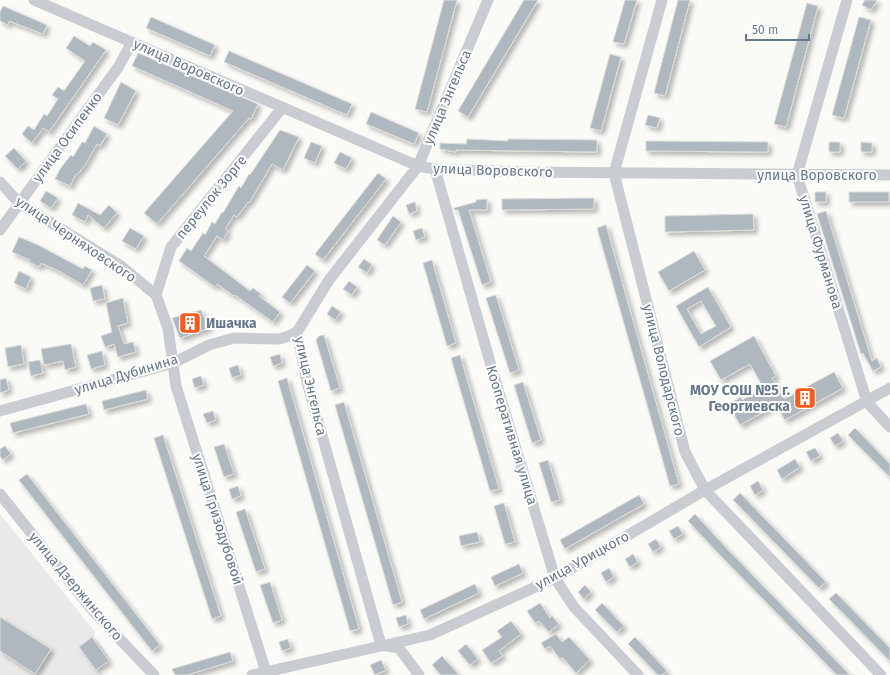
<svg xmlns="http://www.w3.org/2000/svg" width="890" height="675" viewBox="0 0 890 675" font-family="'Fira Sans',sans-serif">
<defs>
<filter id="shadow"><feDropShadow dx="3.5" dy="3.5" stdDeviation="2" flood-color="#0004"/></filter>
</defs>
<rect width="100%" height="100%" fill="#fafaf7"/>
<path fill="#e8e9e8" d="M0,514L95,632L94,637L111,660L99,670L104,675H0Z"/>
<path fill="#b0b8bf" stroke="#dcdcd9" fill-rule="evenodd" filter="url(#shadow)" d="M444,0H457L427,112L415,109Z
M524,0H538L468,117L458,111Z
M625,0H637L624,44L613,42Z
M678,0H690L665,96L654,93Z
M865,0H877L871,10L862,5Z
M807,3L818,6L786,127L774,124Z
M3,6L47,25L43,34L9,21L8,25L0,21V12Z
M151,17L215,45L210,56L146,28Z
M859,17L871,20L844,118L832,115Z
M74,36L90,46L93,42L106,50L49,132L43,128L32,143L22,134L28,126L34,130L44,114L47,116L58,99L52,95L58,87L64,91L85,61L66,48Z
M229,51L352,104L347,115L224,62Z
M138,53L258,104L251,119L249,118L157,224L144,213L233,111L132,66Z
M610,54L621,57L601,131L590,128Z
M121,82L136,91L118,125L104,118Z
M371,112L419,133L414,144L366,124Z
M648,115L660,118L657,128L645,125Z
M94,126L107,134L100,146L97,144L85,165L77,175L76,174L70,186L55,179L60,169L71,155L73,157L82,142L85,143Z
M280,130L299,137L283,170L272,164L249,203L248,202L237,217L234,215L225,229L228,231L223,240L217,236L204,256L250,291L253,288L261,294L259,296L280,312L273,322L235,295L234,296L217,284L215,287L179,261L187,248L191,251L203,233L205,235L212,222L215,224L222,212L223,213L239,186L241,188L249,174L250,175Z
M467,139L508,141V139L597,140V152L456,150V152L440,149V143L466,144Z
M646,141L768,142V152L646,151Z
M311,142L322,146L315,163L304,158Z
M829,142H840V152H829Z
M861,142L872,143V152H861Z
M14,148L26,161L18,169L5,156Z
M340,152L352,158L346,169L334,163Z
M378,173L386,179L323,260L315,254Z
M46,191L58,198L51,208L40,201Z
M815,192H826V202H815Z
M849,192H889V202H849Z
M594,198V209L502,210V199Z
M487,199V210H469L491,282L482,285L458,210H454V208L476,202V200Z
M415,202L417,211L409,214L406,205Z
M78,203L100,215L109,205L117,213L104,228L88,215L85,222L72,215Z
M826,211L872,361L877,358L881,367L873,371L863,353L861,354L817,214Z
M753,214L754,230L665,232V216Z
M393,216L401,222L385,245L377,240Z
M606,225L679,484L670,486L597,228Z
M130,228L144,236L136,249L122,241Z
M422,228L425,237L416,240L413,231Z
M19,237L38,245L83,269L85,266L92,270L83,285L59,271L41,263L39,267L29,262L30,260L12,252Z
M694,251L705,270L669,291L658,272Z
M364,259L372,265L367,273L358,267Z
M432,260L456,343L447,346L423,263Z
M307,265L315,271L290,303L282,297Z
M19,271L31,277L26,289L14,283Z
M349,281L357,287L352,295L343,289Z
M102,285L105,299L93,301L90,288Z
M708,287L731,327L699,347L676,306ZM701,301L716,326L701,334L687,309Z
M496,295L519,370L510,373L486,298Z
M123,298L128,323L118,326L124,344L133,342L136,352L118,357L114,344L105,347L101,336L112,332L106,303Z
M332,306L341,312L335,320L327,314Z
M201,310L209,328L180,338L172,318Z
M324,335L340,388L331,391L316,340L319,336Z
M754,336L776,376L772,378L784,399L834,372L843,388L785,420L776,405L740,425L728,404L741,397L742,400L762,389L760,386L762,385L750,364L721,380L710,361Z
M71,344L76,367L65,370L63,361L44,365L41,349Z
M21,345L24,364L8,367L5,348Z
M102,351L105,365L91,369L87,355Z
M280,354L282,363L273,366L270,357Z
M460,355L499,489L490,491L451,358Z
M40,360L43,373L31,376L28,362Z
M238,365L241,375L232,378L229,368Z
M201,376L204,385L195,388L192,379Z
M6,378L9,390L0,393V380Z
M287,378L359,629L350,631L278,381Z
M523,382L541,440L532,443L514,385Z
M146,390L148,399L104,410L102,401Z
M344,402L402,602L393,605L335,405Z
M86,404L89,414L13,433L10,423Z
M213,411L216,420L207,423L203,414Z
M855,428L890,464V477L848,435Z
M838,433L843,441L835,446L830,438Z
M163,435L221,616L212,619L154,438Z
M224,444L234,474L224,477L214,447Z
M5,446L11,454L3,460L0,456V449Z
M815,448L820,456L811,461L806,452Z
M795,459L800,467L782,479L777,470Z
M548,460L560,500L551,502L539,463Z
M27,474L160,645L152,651L19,480Z
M758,481L763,490L755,495L750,486Z
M238,486L241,496L232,499L229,489Z
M740,493L826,582L819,588L733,500Z
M639,495L644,504L565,549L560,540Z
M504,503L515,542L505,544L494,506Z
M245,509L265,569L256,572L236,512Z
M695,514L730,552L850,675H837L718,553L688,521Z
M678,526L683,534L674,539L669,531Z
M477,532L480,542L461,546L459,536Z
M656,539L661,547L653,552L648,544Z
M633,554L638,562L630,567L625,559Z
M519,564L523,573L495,586L491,577Z
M609,568L614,577L606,582L601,573Z
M270,582L282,620L273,623L260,585Z
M475,584L479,593L424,619L420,610Z
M585,585L591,592L584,599L578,592Z
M836,593L890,648V661L829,599Z
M540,603L550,618L552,616L559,624L549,632L539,621L535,623L527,611Z
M602,603L624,626L617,632L595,610Z
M406,615L408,624L399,627L396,618Z
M0,617L51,649L35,674L0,651Z
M511,621L521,634L499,651L503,656L491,663L482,650L502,637L497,631Z
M556,634L562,642L569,637L590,660L576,673L562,657L560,659L550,646L545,649L541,643Z
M92,637L109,661L96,670L79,647Z
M635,637L667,671L662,675H658L628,644Z
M288,639L291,648L282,651L279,642Z
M466,644L478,659L470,665L458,651Z
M230,652L233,661L187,675H175L172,669Z
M442,656L459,675H441L432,665Z
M381,660L386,670L375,675L370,665Z"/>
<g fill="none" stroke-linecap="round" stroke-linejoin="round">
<path stroke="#c9cdd1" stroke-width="11" d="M34,0L418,166L435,169L526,172L890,175
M662,0L614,173L685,452L705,490L881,675
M847,0L797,175L867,402L890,427
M435,169L494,376L555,578L574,607L638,675
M0,182L19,203L121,266L156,295L168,328L176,386L267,675
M0,230L119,66L132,42
M156,295L171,247L282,108
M0,411L173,363L209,345L234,338L279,339L289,336L297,332
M0,494L95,613L154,675
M252,675L430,635L555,578L705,490L890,388
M419,675L399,648L381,645L307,382L297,332L329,280L418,166L488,0"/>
</g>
<defs>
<g id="building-square" transform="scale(1.15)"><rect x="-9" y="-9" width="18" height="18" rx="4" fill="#f45b1d" stroke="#fff"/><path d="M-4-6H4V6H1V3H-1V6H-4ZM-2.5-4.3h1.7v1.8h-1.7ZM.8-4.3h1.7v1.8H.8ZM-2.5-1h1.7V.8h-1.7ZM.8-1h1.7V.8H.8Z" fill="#fff"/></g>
</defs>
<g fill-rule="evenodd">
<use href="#building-square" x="190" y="323"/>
<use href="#building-square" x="805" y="398"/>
</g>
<g text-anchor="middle" stroke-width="4" stroke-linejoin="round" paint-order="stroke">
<g font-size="14" fill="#66788b" stroke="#fff">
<text transform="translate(189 67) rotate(24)" y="5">улица Воровского</text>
<text transform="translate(447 97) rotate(-67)" y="5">улица Энгельса</text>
<text transform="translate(67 137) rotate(-54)" y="5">улица Осипенко</text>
<text transform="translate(493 170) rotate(2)" y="5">улица Воровского</text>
<text x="817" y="180">улица Воровского</text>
<text transform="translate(211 197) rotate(-51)" y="5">переулок Зорге</text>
<text transform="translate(76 239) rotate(34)" y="5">улица Черняховского</text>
<text transform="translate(821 252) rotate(73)" y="5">улица Фурманова</text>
<text transform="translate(664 370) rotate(76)" y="5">улица Володарского</text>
<text transform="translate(126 374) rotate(-17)" y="5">улица Дубинина</text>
<text transform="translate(311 386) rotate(77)" y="5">улица Энгельса</text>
<text transform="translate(512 435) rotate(73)" y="5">Кооперативная улица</text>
<text transform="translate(218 519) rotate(72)" y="5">улица Гризодубовой</text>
<text transform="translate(582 560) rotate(-29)" y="5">улица Урицкого</text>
<text transform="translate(76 586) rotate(50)" y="5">улица Дзержинского</text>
</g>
<g font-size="14" font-weight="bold" fill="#66788b" stroke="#fff" text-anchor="start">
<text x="206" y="328">Ишачка</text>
<text x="790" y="395" text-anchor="end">МОУ СОШ №5 г.<tspan x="790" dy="16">Георгиевска</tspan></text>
</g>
</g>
<path d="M746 34v6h63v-6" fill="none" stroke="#66788b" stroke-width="2"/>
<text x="752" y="34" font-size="12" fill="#66788b" stroke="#ffffff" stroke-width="3" paint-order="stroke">50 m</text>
</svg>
